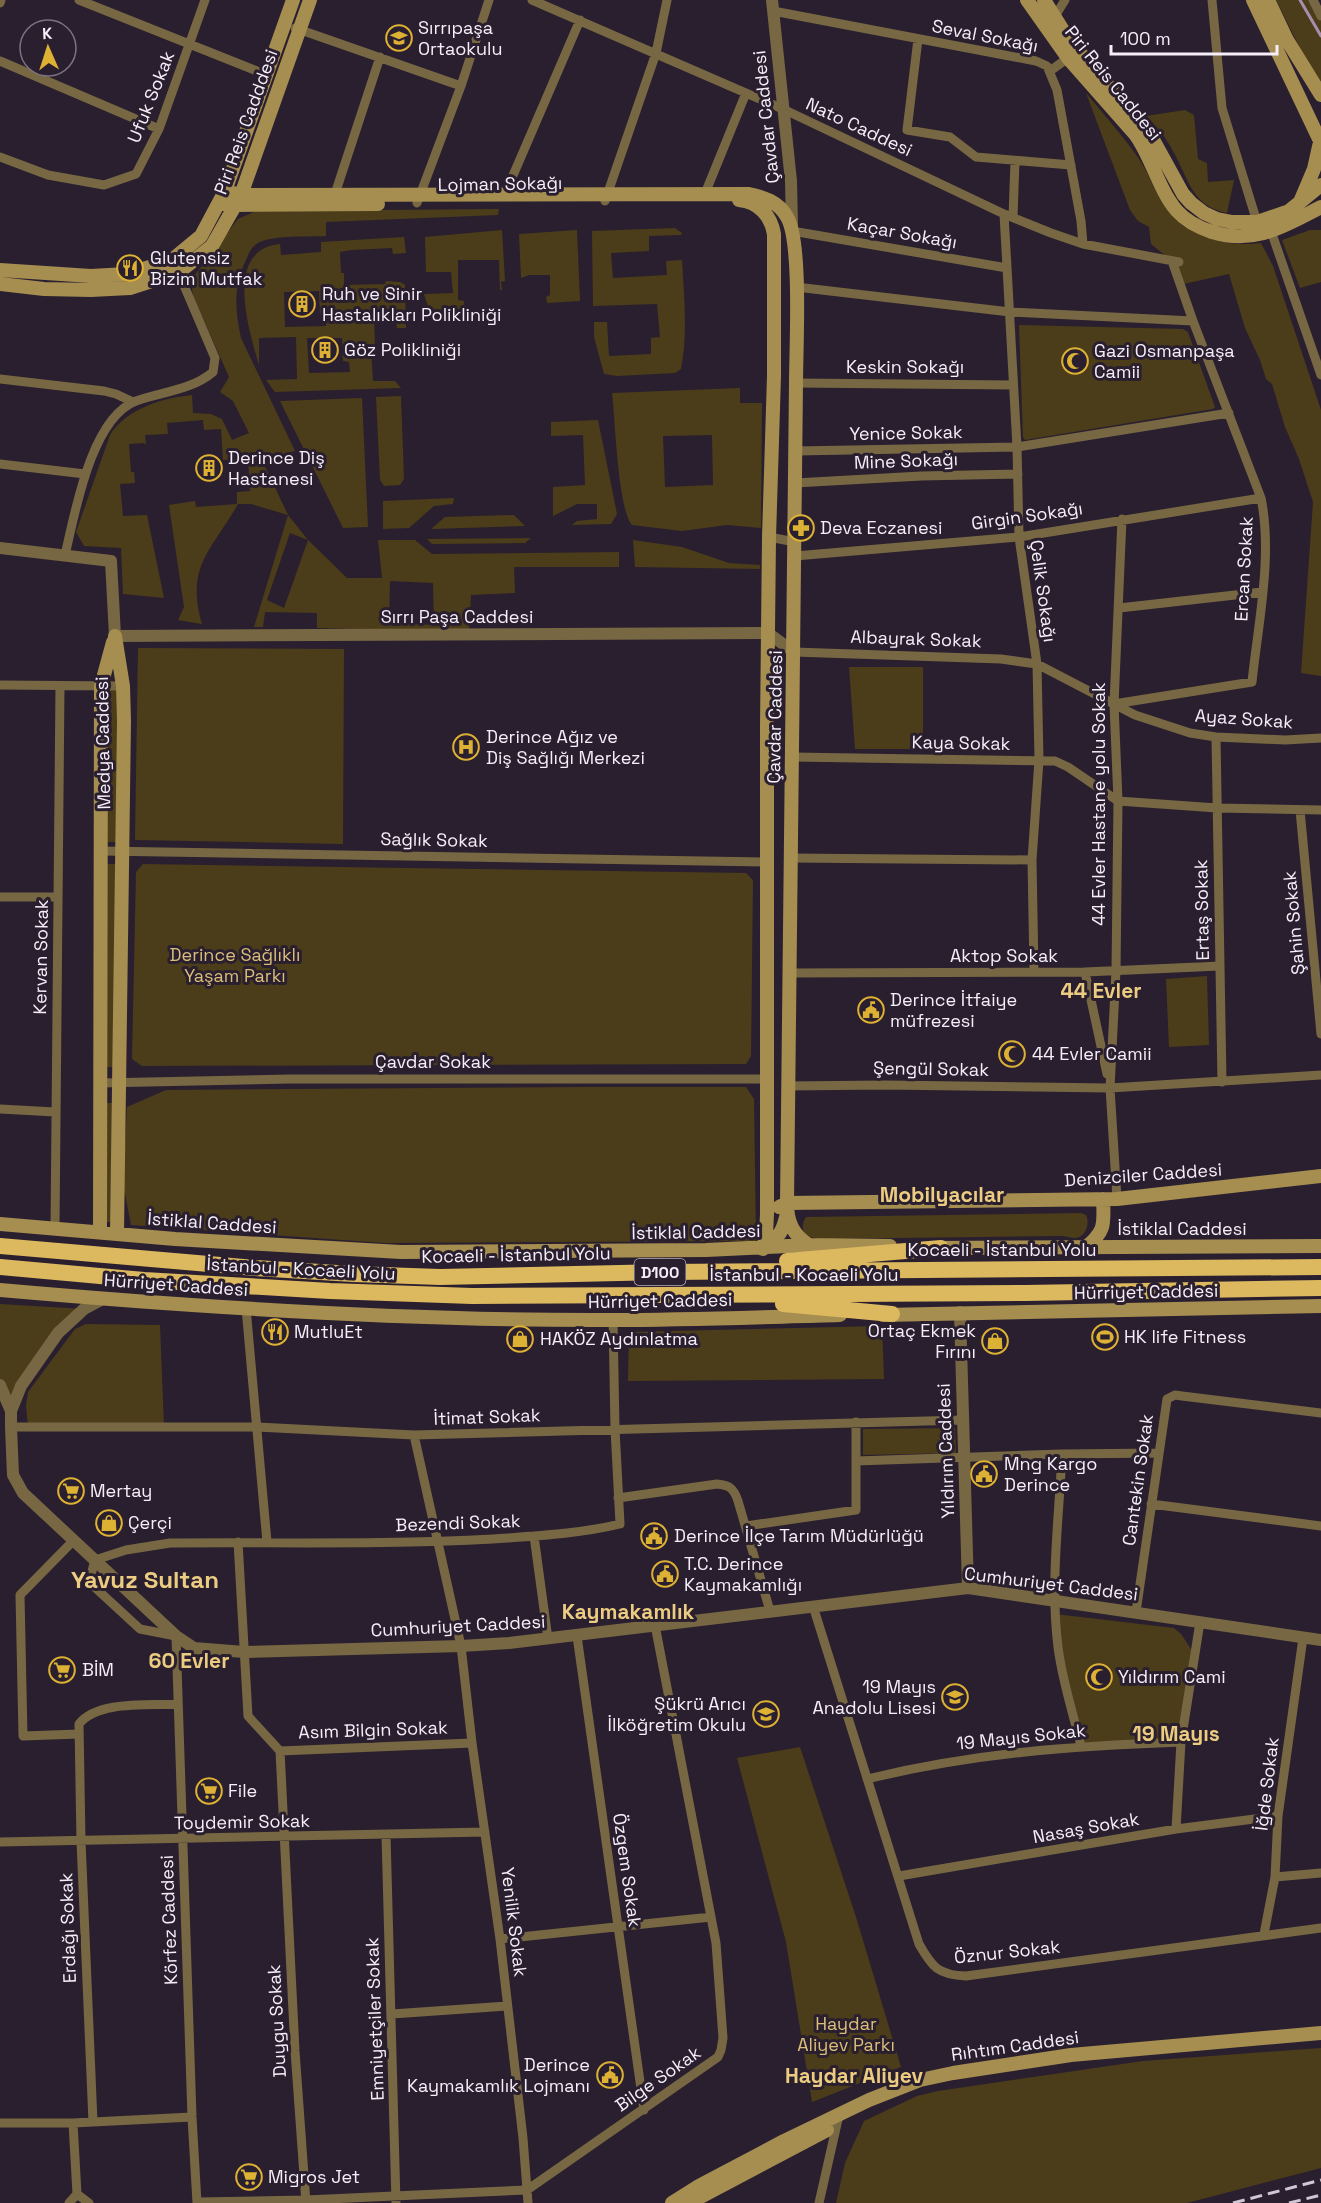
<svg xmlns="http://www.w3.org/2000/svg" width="1321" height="2203" viewBox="0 0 1321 2203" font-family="'Space Grotesk',sans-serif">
<rect width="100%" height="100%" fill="#2a1f2f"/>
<path fill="#4b3d19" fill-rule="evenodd" d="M1276,0H1309L1321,21V82L1304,56Z
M1086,93C1105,116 1125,138 1141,162C1150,176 1155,194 1166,207C1192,236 1222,248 1261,243L1273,266L1321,410V676L1301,673L1313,502L1299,459L1285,427L1272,384L1266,379L1260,360L1245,328L1229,274L1179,285L1172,261L1151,244L1149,227L1138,221L1130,210Z
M1185,110L1194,115L1198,159L1207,163L1208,182L1234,180L1227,213C1192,206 1189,180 1174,153C1167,139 1157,126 1146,116Z
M499,209L498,215L326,222V236C308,237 276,235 260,242C253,245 249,252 246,260C233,286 235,310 241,338L295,451L262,460L288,515L308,540L347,578H382L378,540H415L432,554L619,552V567H514L515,593L471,595L469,632L317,628V613L265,612L263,627H254L288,515L251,504H238C212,550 185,566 202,624L178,620L184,607L169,505L195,501L196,507L237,504V492L250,491L248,458L223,460L221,429L204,430L203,420L167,423L168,434L145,435L146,445L144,443L129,444L131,472H134L135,483L120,484L123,516L147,515L164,598L123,594L121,548L84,546L76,532L110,435C126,409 162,398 192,395L193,413L211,414L222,419L232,440L249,433L233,401L220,392L229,377L193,296L191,280L238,219L256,211ZM290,533L308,540L284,608L267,600ZM390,581L433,583L434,625L389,623Z
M675,228L682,233L681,235L649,236V251L611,253L613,278L667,275L666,261L682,260C684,296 688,333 681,369L675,373L617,376L604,374L594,337V322H607L609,356L651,354V338L660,337L657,304L593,306L592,231Z
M502,230L505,281L501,282L502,290H500L499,260H458V300L464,301V309L429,310L424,294L453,293L451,272H426L425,237Z
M577,230L580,301L547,303L546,297L550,295V275H529L521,278L519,234Z
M1310,230H1321V282L1300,288L1282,240Z
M404,237L406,253L393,254L392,248L351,250L340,252L341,273H344V285L385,284L386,281L400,282L405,285L406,328H397L396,318H374L375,349L371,350L373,381H395L401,388L275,392L266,380L297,379L296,337L259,338V365C249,331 223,249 280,244L281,255L321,252V242ZM319,291L320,315H326V326L285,327L284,292ZM307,338H342L343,361L349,362L350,372L309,373Z
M1019,325L1183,329L1188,332L1215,407L1213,409L1025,440L1023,437Z
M740,388V403H762L761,528L727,525L682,531L632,525C618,510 615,418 612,393ZM712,435L713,485L665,487L663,436Z
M401,396L404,479L400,485L384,486L380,480L376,397Z
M362,398L368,527L343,528L280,401Z
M598,420L617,514L611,524L572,525L577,521L597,519V504H577L553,516V487L585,485L583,435L551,436V422Z
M454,498L453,504L434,506L409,528L383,529V501Z
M514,515L525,526L431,529L445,517Z
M531,538L525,543L432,544L427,539Z
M633,540L682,547L729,563L760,565V569L635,567Z
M138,648L344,649L343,844L135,840Z
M849,667H923V749H855Z
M106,690H118L117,842H106Z
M106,864H118L115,1067H105Z
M143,864L746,873L753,880L751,1056L746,1064L142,1066L132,1059L136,872Z
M1207,976L1209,1045L1169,1047L1166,979Z
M586,1087H746L754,1099L756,1241L385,1243L131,1225L123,1184L127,1107L166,1090Z
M103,1103H116L115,1222H104Z
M1081,1213L1086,1215C1090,1223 1086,1238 1075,1238C1071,1238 1065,1236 1061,1236L817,1239L805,1235C802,1228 802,1224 806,1217Z
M0,1304L84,1309L72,1319L11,1411L0,1385Z
M86,1324L160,1325L164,1427H28L26,1405L28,1392L75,1329Z
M882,1326L884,1379L628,1381L629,1332Z
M955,1428L956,1453L863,1455V1429Z
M1055,1614L1174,1628L1181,1634L1195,1655L1181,1742L1081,1746Z
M800,1747L856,1917L901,2067L812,2102L786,1942L737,1758Z
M1321,2048V2168L1187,2203H836L845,2163L864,2121L917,2096L938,2091L1143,2061Z"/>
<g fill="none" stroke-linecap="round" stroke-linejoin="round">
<path stroke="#a48fad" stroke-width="3" d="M1300,0L1321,36"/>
<path stroke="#776843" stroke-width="9" d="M79,0L267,75
M532,0L785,110L1004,214L1051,233L1083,244L1179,262
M1212,0L1222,108L1257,222
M1313,0L1321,16
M0,3L1,0
M773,11L1036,61L1047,66L1057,90L1081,221L1083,244
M1054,18L1065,0
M295,28L461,86
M918,39L907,130L950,137L976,157L1071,165
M0,61L159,129
M1050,71L1068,58
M0,157L48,175L104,185L136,174L159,129L205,0
M505,194L580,20
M704,196L746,93
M333,200L380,57
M605,201L656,53L667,0
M417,203L461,86L489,0
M1004,214L1017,447L1019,537L1037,664L1039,760L1032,860L1034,972
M1013,217L1015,161
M792,231L1007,268
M1271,231L1321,375
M796,287L1010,312L1193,321
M0,379L104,391L116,394L133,402
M796,383L1013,385
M796,451L1017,447L1229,413
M0,464L85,474
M795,483L921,476L1018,474
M769,537L795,542
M65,555C75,513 91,418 136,401C161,392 192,390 213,372L215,358L177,269
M795,556L1019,537L1261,498
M1119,608L1262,592
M794,652L1001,659L1037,664L1135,715L1190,733L1216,737L1285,740L1321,738
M0,685L123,686
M1114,704L1252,682C1258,624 1273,556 1261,498L1193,321L1172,261
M1216,737L1222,1082
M792,757L1055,761L1068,767L1118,801
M1118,801L1217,808L1321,810
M1300,810L1321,1034
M101,851L767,862
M790,858L1032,860
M0,897H58
M1085,972L1107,1074
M788,973L1085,972L1220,966
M100,1083L290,1079H766
M787,1086L885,1085L1110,1088L1321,1075
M0,1109L55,1112
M1117,1199L1110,1088L1116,971L1118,801L1114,704L1122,519
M55,1228L60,686
M246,1308L267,1542
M11,1427H257L414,1435L963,1420
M414,1435L461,1646L472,1743L500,1939L523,2138L528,2203
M1062,1454C1059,1518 1050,1584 1058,1647C1062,1680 1073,1713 1081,1746
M856,1461L1062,1454L1159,1453
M618,1498L717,1484C730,1485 734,1489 738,1501L770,1611
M1151,1504L1321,1526
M746,1526L856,1510V1422
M534,1536L548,1639
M74,1540L20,1595L23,1736L79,1734
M238,1542L248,1716L280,1751L472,1743
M813,1606L919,1944C932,1967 938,1975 966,1976L1321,1928
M1136,1612L1167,1399L1175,1395L1182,1396L1321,1413
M577,1636L644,2110
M280,1751L295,2051L306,2203
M867,1779C974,1753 1072,1746 1181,1742
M1176,1829L1181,1742L1200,1622
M386,1835L396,2203
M0,1842L485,1832
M899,1876L1176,1829L1278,1816
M1275,1877L1321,1873
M1264,1934L1275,1877L1278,1816L1303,1638
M500,1939L711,1917
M392,2014L507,2006
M93,2122L81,1841L79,1724C98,1700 150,1706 178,1704
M0,2123H73L192,2117
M77,2194L89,2203
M198,2202L306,2200L527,2190L718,2057L721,2050L723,2038L716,1943L655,1625
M69,2203L77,2194L73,2123
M197,2203L192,2117L176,1636L140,1629L89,1582L95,1560L126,1550L170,1543C277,1542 386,1545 493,1539C535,1536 579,1534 620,1524L615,1429L613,1320
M819,2203L839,2115"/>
<path stroke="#776843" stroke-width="12" d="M772,0L791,181L792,227
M0,548L111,561L115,636L768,633L794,652
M103,1299L84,1309L58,1333L21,1386L11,1411V1427L13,1475L23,1493L176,1636L194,1648L244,1652L461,1646L509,1643L968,1588L1321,1640
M960,1312L968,1588
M0,1385L11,1411"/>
<path stroke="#a68e51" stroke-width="14" d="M1027,0L1068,58L1135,134C1152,157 1158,189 1177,211C1186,221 1200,228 1212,232C1255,245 1284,226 1321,207
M1044,0L1069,40L1150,134L1183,194L1191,203L1204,213L1217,219L1232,222H1257L1289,211L1321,185
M1253,0L1321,143
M1268,0L1287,40L1321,95
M225,191L241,195L748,194C764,197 779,202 787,217C802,242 796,349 796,383L787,1203C787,1222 793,1235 809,1245
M739,200C759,202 771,216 774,234V376L769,537L767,726V1214L766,1234L763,1249
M1300,202L1314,169L1320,142
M219,203L236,205L378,204
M0,270L91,276L127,274L172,260L201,236L225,191L293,0
M0,284L44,289L91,290L130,288L179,272L212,246L241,195L310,0
M115,636L123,686L124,721L117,1233
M779,1207L787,1203L1117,1199L1321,1176
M0,1224L175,1239L401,1252L706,1250L809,1245L890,1246
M100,1232L101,686L113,642
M764,1247C780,1236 783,1232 787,1213
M933,1248L1321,1246
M1085,1248C1106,1231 1104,1224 1103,1199
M0,1290C204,1308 408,1321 613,1320C688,1320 764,1317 840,1315
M883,1315L1321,1306
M672,2203L699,2186L784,2141L869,2100L920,2080L953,2073L1071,2055L1321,2033
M689,2203L827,2130"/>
<path stroke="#dcb85f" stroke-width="16" d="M0,1246L255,1268L353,1274L440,1277L664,1272L1321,1267
M787,1261L941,1248
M0,1267L144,1280L330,1291L472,1296L1025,1293L1321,1288
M783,1304L892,1314"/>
<path stroke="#cfc8d4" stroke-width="3" stroke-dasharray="12 6" stroke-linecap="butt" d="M1233,2203L1321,2180
M1289,2203L1321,2195"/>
</g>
<defs>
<g id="school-ring" transform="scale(1.35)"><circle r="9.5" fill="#2a1f2f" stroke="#ddb133" stroke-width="1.5"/><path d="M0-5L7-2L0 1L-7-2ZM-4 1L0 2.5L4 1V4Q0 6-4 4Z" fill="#ddb133"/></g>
<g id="restaurant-ring" transform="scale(1.35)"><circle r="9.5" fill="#2a1f2f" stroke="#ddb133" stroke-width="1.5"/><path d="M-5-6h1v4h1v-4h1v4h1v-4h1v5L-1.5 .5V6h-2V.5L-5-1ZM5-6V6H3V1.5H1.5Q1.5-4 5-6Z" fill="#ddb133"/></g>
<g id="building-ring" transform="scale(1.35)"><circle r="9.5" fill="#2a1f2f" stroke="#ddb133" stroke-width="1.5"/><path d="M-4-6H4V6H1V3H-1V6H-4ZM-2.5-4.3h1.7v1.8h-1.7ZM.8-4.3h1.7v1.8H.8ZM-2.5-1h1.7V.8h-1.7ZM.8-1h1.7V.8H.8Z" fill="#ddb133"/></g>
<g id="mosque-ring" transform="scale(1.35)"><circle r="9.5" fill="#2a1f2f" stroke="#ddb133" stroke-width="1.5"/><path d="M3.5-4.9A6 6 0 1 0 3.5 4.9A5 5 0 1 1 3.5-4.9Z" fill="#ddb133"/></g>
<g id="pharmacy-ring" transform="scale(1.35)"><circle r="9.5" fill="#2a1f2f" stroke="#ddb133" stroke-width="1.5"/><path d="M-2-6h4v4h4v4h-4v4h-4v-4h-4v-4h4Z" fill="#ddb133"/></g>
<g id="hospital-ring" transform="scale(1.35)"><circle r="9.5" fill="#2a1f2f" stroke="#ddb133" stroke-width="1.5"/><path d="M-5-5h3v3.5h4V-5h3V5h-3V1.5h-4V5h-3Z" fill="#ddb133"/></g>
<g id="civic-ring" transform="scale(1.35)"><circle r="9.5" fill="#2a1f2f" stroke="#ddb133" stroke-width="1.5"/><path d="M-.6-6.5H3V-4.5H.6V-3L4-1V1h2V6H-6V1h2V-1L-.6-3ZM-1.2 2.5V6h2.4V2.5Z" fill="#ddb133"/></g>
<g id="stadium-ring" transform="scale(1.35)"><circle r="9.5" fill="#2a1f2f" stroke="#ddb133" stroke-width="1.5"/><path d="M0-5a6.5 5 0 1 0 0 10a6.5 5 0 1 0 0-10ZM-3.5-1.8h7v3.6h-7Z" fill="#ddb133"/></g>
<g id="shop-ring" transform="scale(1.35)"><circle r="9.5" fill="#2a1f2f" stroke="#ddb133" stroke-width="1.5"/><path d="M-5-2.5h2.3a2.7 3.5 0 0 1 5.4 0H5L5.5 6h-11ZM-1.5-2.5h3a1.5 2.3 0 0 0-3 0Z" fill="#ddb133"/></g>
<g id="supermarket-ring" transform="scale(1.35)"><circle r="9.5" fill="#2a1f2f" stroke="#ddb133" stroke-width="1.5"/><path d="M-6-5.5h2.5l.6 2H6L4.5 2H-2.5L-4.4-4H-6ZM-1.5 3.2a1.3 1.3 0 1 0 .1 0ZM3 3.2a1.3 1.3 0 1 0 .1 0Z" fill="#ddb133"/></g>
</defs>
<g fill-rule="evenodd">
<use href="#school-ring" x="399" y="38"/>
<use href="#restaurant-ring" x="130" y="268"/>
<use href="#building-ring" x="302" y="304"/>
<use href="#building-ring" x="325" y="350"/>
<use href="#mosque-ring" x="1075" y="361"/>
<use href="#building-ring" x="209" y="468"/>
<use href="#pharmacy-ring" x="801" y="528"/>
<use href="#hospital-ring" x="466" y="747"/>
<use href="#civic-ring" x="871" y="1010"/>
<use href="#mosque-ring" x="1012" y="1054"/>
<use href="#restaurant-ring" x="275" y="1332"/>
<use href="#stadium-ring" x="1105" y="1337"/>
<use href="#shop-ring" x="520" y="1339"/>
<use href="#shop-ring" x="995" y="1341"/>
<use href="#civic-ring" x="984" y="1474"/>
<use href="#supermarket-ring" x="71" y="1491"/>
<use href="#shop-ring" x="109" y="1523"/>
<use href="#civic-ring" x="654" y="1536"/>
<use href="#civic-ring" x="665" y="1574"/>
<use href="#supermarket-ring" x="62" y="1670"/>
<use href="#mosque-ring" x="1099" y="1677"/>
<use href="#school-ring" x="955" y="1697"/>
<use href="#school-ring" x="766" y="1714"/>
<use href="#supermarket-ring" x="209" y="1791"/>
<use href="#civic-ring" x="610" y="2075"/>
<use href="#supermarket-ring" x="249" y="2177"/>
</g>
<g text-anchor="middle" stroke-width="6" stroke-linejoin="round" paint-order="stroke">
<rect fill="#2a1f2f" stroke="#b9b1bd" stroke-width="1.5" x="634.5" y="1259" width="51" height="26" rx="4.5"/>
<g font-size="16" font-weight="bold" fill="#f6effa">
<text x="660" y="1278">D100</text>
</g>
<g font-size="18" fill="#f6effa" stroke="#2a1f2f" text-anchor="start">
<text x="418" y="34">Sırrıpaşa<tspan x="418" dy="21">Ortaokulu</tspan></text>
<text x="150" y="264">Glutensiz<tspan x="150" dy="21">Bizim Mutfak</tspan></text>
<text x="322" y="300">Ruh ve Sinir<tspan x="322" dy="21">Hastalıkları Polikliniği</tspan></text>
<text x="344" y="356">Göz Polikliniği</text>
<text x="1094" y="357">Gazi Osmanpaşa<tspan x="1094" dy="21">Camii</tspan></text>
<text x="228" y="464">Derince Diş<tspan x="228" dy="21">Hastanesi</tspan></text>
<text x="820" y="534">Deva Eczanesi</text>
<text x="486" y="743">Derince Ağız ve<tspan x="486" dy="21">Diş Sağlığı Merkezi</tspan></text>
<text x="890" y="1006">Derince İtfaiye<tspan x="890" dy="21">müfrezesi</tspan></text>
<text x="1032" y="1060">44 Evler Camii</text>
<text x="976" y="1337" text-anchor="end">Ortaç Ekmek<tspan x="976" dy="21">Fırını</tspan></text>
<text x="294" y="1338">MutluEt</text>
<text x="1124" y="1343">HK life Fitness</text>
<text x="540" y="1345">HAKÖZ Aydınlatma</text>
<text x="1004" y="1470">Mng Kargo<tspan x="1004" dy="21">Derince</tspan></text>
<text x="90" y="1497">Mertay</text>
<text x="128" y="1529">Çerçi</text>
<text x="674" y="1542">Derince İlçe Tarım Müdürlüğü</text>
<text x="684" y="1570">T.C. Derince<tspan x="684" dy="21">Kaymakamlığı</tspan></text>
<text x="82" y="1676">BİM</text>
<text x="1118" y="1683">Yıldırım Cami</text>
<text x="936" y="1693" text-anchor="end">19 Mayıs<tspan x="936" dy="21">Anadolu Lisesi</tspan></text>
<text x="746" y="1710" text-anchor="end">Şükrü Arıcı<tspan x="746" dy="21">İlköğretim Okulu</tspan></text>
<text x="228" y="1797">File</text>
<text x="590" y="2071" text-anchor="end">Derince<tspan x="590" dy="21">Kaymakamlık Lojmanı</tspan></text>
<text x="268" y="2183">Migros Jet</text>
</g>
<g font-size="18" fill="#f6effa" stroke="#2a1f2f">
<text transform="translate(985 36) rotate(11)" y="6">Seval Sokağı</text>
<text transform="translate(1113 83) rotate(51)" y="6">Piri Reis Caddesi</text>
<text transform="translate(151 97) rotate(-68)" y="6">Ufuk Sokak</text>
<text transform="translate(766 117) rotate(-96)" y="6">Çavdar Caddesi</text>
<text transform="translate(246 122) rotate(-70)" y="6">Piri Reis Cadddesi</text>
<text transform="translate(859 127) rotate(25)" y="6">Nato Caddesi</text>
<text transform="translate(500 184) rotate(-1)" y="6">Lojman Sokağı</text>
<text transform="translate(902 233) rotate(10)" y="6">Kaçar Sokağı</text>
<text x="905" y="373">Keskin Sokağı</text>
<text transform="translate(906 433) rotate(-1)" y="6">Yenice Sokak</text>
<text transform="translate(906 461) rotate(-2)" y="6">Mine Sokağı</text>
<text transform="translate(1027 516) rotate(-8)" y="6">Girgin Sokağı</text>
<text transform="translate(1244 569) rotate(-87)" y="6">Ercan Sokak</text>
<text transform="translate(1043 591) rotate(82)" y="6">Çelik Sokağı</text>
<text x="457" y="623">Sırrı Paşa Caddesi</text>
<text transform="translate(916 639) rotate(2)" y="6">Albayrak Sokak</text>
<text transform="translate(775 717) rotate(-89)" y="6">Çavdar Caddesi</text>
<text transform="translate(1244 719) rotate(4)" y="6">Ayaz Sokak</text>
<text transform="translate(103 743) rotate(-91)" y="6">Medya Caddesi</text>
<text transform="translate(961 743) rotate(1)" y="6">Kaya Sokak</text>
<text transform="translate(1099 804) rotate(-90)" y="6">44 Evler Hastane yolu Sokak</text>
<text transform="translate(434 840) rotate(1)" y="6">Sağlık Sokak</text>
<text transform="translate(1202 910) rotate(-91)" y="6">Ertaş Sokak</text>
<text transform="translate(1294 923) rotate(-95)" y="6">Şahin Sokak</text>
<text x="1004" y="962">Aktop Sokak</text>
<text transform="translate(41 957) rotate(-89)" y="6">Kervan Sokak</text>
<text x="433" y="1068">Çavdar Sokak</text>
<text transform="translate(931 1069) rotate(1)" y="6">Şengül Sokak</text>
<text transform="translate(1143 1175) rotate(-4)" y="6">Denizciler Caddesi</text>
<text transform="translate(212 1223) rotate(4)" y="6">İstiklal Caddesi</text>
<text x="1182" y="1235">İstiklal Caddesi</text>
<text transform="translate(696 1232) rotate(-1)" y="6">İstiklal Caddesi</text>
<text x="1002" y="1256">Kocaeli - İstanbul Yolu</text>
<text transform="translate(516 1255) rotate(-1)" y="6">Kocaeli - İstanbul Yolu</text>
<text transform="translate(301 1269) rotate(3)" y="6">İstanbul - Kocaeli Yolu</text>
<text x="804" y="1281">İstanbul - Kocaeli Yolu</text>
<text transform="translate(176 1285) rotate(4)" y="6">Hürriyet Caddesi</text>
<text transform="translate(1146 1292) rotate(-1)" y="6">Hürriyet Caddesi</text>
<text transform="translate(660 1301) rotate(-1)" y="6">Hürriyet Caddesi</text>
<text transform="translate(487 1417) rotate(-2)" y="6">İtimat Sokak</text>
<text transform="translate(946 1451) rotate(-92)" y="6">Yıldırım Caddesi</text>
<text transform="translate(1138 1480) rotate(-82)" y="6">Cantekin Sokak</text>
<text transform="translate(458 1523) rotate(-2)" y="6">Bezendi Sokak</text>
<text transform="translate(1051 1584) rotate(7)" y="6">Cumhuriyet Caddesi</text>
<text transform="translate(458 1626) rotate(-3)" y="6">Cumhuriyet Caddesi</text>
<text transform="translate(373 1730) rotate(-2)" y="6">Asım Bilgin Sokak</text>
<text transform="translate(1021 1737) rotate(-6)" y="6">19 Mayıs Sokak</text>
<text transform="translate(1267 1784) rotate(-83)" y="6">İğde Sokak</text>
<text transform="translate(242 1822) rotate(-1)" y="6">Toydemir Sokak</text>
<text transform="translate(1086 1828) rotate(-10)" y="6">Nasaş Sokak</text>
<text transform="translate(627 1870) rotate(82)" y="6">Özgem Sokak</text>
<text transform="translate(169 1920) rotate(-92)" y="6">Körfez Caddesi</text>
<text transform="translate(514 1922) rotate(83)" y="6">Yenilik Sokak</text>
<text transform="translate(68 1928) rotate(-92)" y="6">Erdağı Sokak</text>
<text transform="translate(1007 1952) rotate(-6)" y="6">Öznur Sokak</text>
<text transform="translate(375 2019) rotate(-92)" y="6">Emniyetçiler Sokak</text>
<text transform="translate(277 2021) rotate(-93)" y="6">Duygu Sokak</text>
<text transform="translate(1015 2046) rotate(-8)" y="6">Rıhtım Caddesi</text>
<text transform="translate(658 2079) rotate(-35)" y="6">Bilge Sokak</text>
</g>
<g font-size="18" fill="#dbbf79" stroke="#2a1f2f">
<text x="235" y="961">Derince Sağlıklı<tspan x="235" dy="21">Yaşam Parkı</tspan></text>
<text x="846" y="2030">Haydar<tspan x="846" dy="21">Aliyev Parkı</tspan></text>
</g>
<g font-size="21" font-weight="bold" fill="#ebcc81" stroke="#2a1f2f">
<text x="1101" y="998">44 Evler</text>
<text x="942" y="1202">Mobilyacılar</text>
<text x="628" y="1619">Kaymakamlık</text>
<text x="189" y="1668">60 Evler</text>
<text x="1176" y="1741">19 Mayıs</text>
<text x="854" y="2083">Haydar Aliyev</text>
</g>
<g font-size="24" font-weight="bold" fill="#ebcc81" stroke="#2a1f2f">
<text x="145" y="1588">Yavuz Sultan</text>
</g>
</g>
<g transform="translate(48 48) rotate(357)"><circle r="28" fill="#2a1f2f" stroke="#7c7280" stroke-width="1.5"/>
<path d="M0-4.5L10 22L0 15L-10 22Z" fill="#ddb133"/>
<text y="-9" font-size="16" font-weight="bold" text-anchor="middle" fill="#f6effa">K</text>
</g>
<path d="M1111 45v9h166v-9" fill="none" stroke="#f6effa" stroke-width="3"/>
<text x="1120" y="45" font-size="18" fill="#f6effa" stroke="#2a1f2f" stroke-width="4.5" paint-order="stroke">100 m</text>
</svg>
